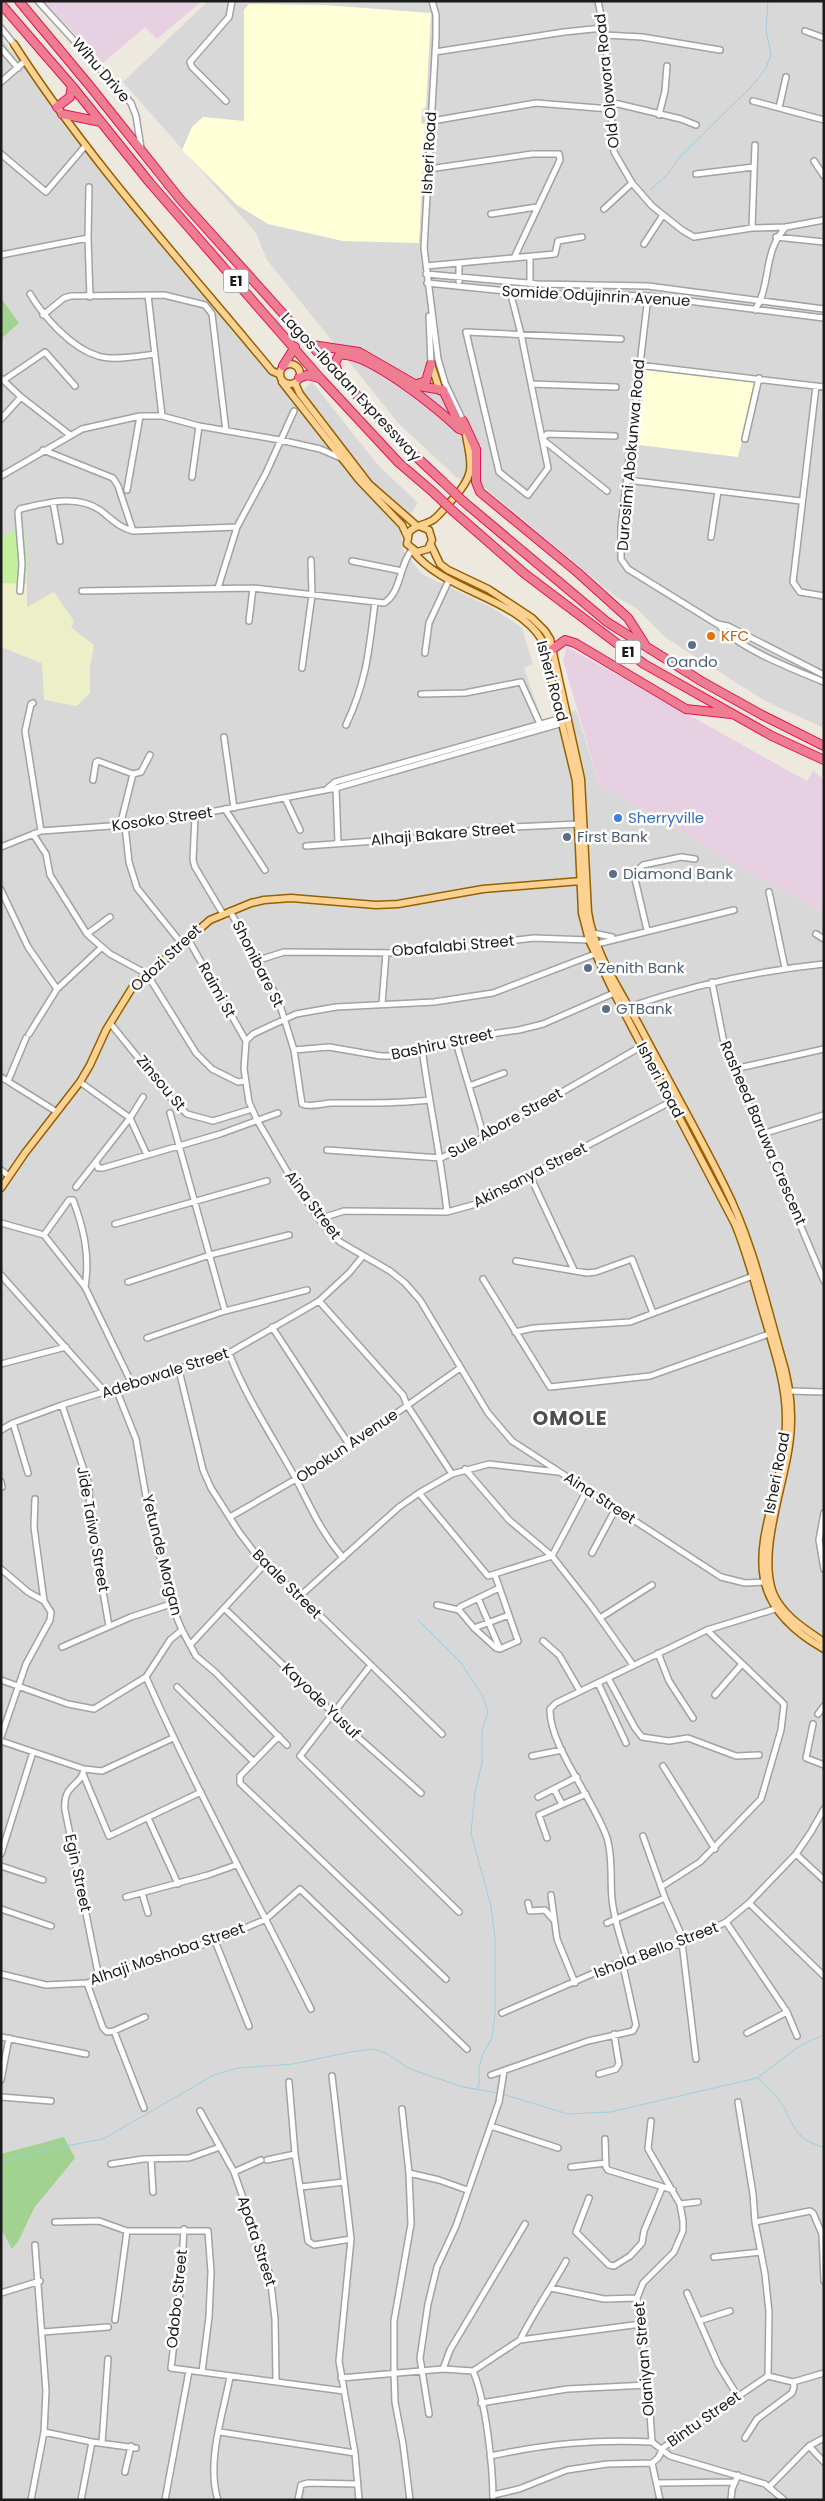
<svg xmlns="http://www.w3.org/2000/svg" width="825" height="2501" viewBox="0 0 825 2501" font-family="Poppins,sans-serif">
<rect width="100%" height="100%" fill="#eee9df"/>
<path fill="#d9d8d8" d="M208,1H824V728L765,701L666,638L636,608L616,597L483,486L456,477L399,424L267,260L256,233L123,82Z
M1,38L293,400L312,382L378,465L418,503L400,530L404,552L422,574L493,608L522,628L533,664L524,668L542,720L576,710L599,784L756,876L824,912V2500H1V647L42,663L90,693V666L94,645L27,607V552L23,528L1,537V339L19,323L1,298Z"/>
<path fill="#e8d0e3" d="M43,1H202L157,39L145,27L103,63Z
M567,647L807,781L813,771L824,779V912L756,876L599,784L563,660Z"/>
<path fill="#ffffd7" d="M249,4L325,5L431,13L426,107L422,110L421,122L425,125L419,243L343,241L268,224L237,205L182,150L192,127L203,117L244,121V10Z
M645,370L756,382L738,457L639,445Z"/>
<path fill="#ecefc7" d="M1,583L26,584L27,607L54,592L74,621L71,627L94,645L90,666V693L77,706L44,700L42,663L1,647Z"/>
<path fill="#c5ef9e" d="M23,527L27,552L26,584L1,583V537Z"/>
<path fill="#a2d28f" d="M1,298L19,323L1,339Z
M64,2137L75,2158L34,2208L19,2240L12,2249L1,2229V2154Z"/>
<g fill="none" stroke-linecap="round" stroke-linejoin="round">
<path stroke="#9ad0e1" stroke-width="1" d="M650,190L668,174L679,158L753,85L766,68L771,54L766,31L768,1
M418,1620L461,1663L482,1695L488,1711L482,1731V1763L475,1793L471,1833L491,1906L495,1938V2014L492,2038L483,2054L479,2068V2086L476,2089
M758,2078C764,2084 770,2089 775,2095C795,2118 789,2139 824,2147
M502,2094L568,2114L610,2112L757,2078L801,2045L824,2035
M1,2162L35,2152L103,2139L214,2075L238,2068L293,2064L350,2052L373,2049L386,2053L410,2069L463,2087L498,2093"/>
<g stroke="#a2a2a2" stroke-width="8">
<path id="minor" d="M38,1L131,103L136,116L141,148
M432,1L436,15V37L424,248L438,359L445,383L463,421
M598,1L605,35L614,152L632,183L652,206L682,230L694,237L752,228L786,227L824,220
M1,28L14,44
M805,31L824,38
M605,35L642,37L720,50
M1,48L18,68
M435,52L564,32L603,28
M1,82L25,61
M226,101L192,67L190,62L229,17L232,1
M753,101L824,120
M610,102L681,119L696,125
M779,108L786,77
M659,115L665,91L667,66
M432,121L536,103L610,109
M1,154L46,192L86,145
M814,161L824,176
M429,169L532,154H559L560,160L514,258
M696,174L754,167
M89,187L88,238L90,297
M604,209L632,183
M491,214L537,207
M752,228L755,145
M776,237L824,242
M644,244L663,215
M1,255L88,238
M530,257V284
M459,264V281
M426,266L555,254L558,241L582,237
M426,274L538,284L648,286L824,309
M427,283L526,293L648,296L824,318
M510,291L521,334L548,468L528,495L499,472L466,332L621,339
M30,294C44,317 71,348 98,356C112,361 140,356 155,354
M148,295L162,416
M648,296L621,527V559L628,569L717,624L728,626L824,675
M755,310C772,284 762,252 786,227
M43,315L64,298L71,296L164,295L205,305L212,314L226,431
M429,316L431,364
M638,365L824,387
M2,379L21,397L70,435
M4,380L45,352L75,386
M531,384L616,387
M816,386L793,582L800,592L824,596
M1,419L21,397
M745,439L759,378
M43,450L113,478L118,486L133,531
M1,476L82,429L140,416H162L199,426L280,440L320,449L341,458
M192,477L199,426
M627,480L801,501
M127,490L140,416
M607,491L542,439L547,434L615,436
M53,502L60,541
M711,537L718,491
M352,561L402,571
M218,588L237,527L266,473L294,411
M20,591L22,564L18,512L20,509C46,503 76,494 100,510C112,519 118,527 133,531L237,527
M82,591L253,588L384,603C402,592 399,564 412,550
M249,621L253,588
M718,624C737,648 795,670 824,682
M425,653L429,623L449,580
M302,668L312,595L311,560
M421,694L465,693L521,682L540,724
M33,703L31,704L25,731L41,831
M346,725C367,680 369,650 375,602
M224,737L234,808
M93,780L96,762L98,761L133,774L141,772L150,755
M336,788L338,843
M327,789L335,782L562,718
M285,798L300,830
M225,809L265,870
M195,816L193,860L195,867L223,914
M120,826L133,774
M125,826L129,862L137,888L182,944
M33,834L46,854L50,875L87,934L110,954L147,974L196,1053L212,1069L238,1082L245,1081
M306,846L417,838L491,828L579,824
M1,847L41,831L152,823L336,788L563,723
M1,890L28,947L57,989
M769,892L785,968
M230,911L278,999L294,1050L302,1104C310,1108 323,1103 332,1103C365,1103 396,1104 429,1100
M647,930L635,879L638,870L643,865L681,857L695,859
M593,933L612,937
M87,934L110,917
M816,934L824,939
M188,939L246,1041
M597,944L734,910
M595,954L493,993L434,1002L336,1007L296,1014L253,1034L246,1041L244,1069L249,1102L257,1120L291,1178L319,1219L340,1242L390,1271L405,1283L420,1300L488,1413L512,1441L721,1577L745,1583L764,1582
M259,960L284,952L406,953L534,938L589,940
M712,982L725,1048L824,1281
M382,1004L386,953
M629,1007C693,985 756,971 824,964
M110,1023L174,1102L187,1114L213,1121L252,1109
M29,1034L57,989L101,948
M455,1039L484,1137
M422,1048C429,1103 441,1157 447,1212
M294,1050L329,1047L381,1056H395L455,1039L519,1030L543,1024L614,993
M734,1069L824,1049
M1,1077L57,1112
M8,1081L26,1038
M80,1082L130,1118L147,1155
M469,1086L504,1073
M170,1113L225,1311
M762,1134L824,1115
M327,1150L441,1158L484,1137L642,1046
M96,1162L98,1168H103L220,1134L278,1113
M1,1170L9,1176
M530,1176L574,1270
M76,1187L130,1118L143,1097
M319,1219L344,1211L447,1212L476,1204L672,1101
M1,1223L44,1235L85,1287L132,1384
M115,1224L267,1181
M44,1235L69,1200H73C84,1229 90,1256 85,1287
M516,1261L587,1273L596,1272L632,1259L653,1313
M1,1275L105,1392
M483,1279L550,1387L650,1376L769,1334
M128,1282L210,1255L289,1235
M319,1301L403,1395L407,1405L452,1474
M272,1327L350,1446
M515,1332L534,1328L630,1322L753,1276
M147,1338L225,1311L307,1290
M229,1353C246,1398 273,1437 296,1479C312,1510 320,1530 343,1558
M1,1364L66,1347
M179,1370L203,1470L211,1488L239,1532L264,1565L300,1596L442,1734
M116,1389L136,1439L148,1508L171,1604L182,1630L196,1656L215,1672L287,1745
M790,1391L824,1392
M62,1405L89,1485L90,1517L109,1626
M13,1423L28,1473
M1,1430L13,1423L62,1405L229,1353L319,1301L349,1273L363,1256
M465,1469L509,1520L552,1556L592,1607L633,1665
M1,1482L2,1487
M419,1493L488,1576L552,1556L587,1490
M824,1513L819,1540L824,1569
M230,1517L336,1456L460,1368
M592,1553L616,1508
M1,1569L28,1592L44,1601
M495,1575L518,1641L500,1649L496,1648L474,1628L459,1610L460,1607L499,1588
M300,1596L399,1507L419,1493L452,1474L489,1464L558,1472
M478,1598L500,1649
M437,1605L459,1610
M224,1608L359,1738L421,1793
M600,1618L652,1585
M474,1628L509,1615
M543,1641L559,1655L580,1691
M190,1645L264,1565
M62,1647L131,1617L171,1604
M658,1653L669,1681L693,1718
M370,1666L300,1756L459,1912
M146,1677C196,1790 256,1898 311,2009
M608,1678L635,1728L642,1737L669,1741L688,1738L736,1756L759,1755
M1,1680L68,1704L94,1709L146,1677L170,1640L182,1630
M598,1683L626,1743
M177,1687L254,1762
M715,1695L742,1664
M818,1714L824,1706
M813,1724L806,1758L824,1765
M279,1736L240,1776V1783L446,1979
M1,1737L26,1664L50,1620L51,1612L44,1601L34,1527L35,1499
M1,1741L84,1769
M532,1756L562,1750
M663,1766L715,1849
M83,1774L109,1836L201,1792
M554,1789L562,1804
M538,1797L577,1777
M148,1818L178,1884
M643,1836L665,1898L681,1934L696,2059
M547,1838L539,1815L586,1794
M1,1854L33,1752
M796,1854L824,1880
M1,1866L43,1880
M661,1887L700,1862L761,1799L781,1730L784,1704L707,1630
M142,1893L148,1913
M551,1895L557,1939L575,1983
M126,1897L208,1875L236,1865
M528,1903L530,1911L545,1910L553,1919
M749,1903L824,1976
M1,1909L51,1926
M726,1922L787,2012L797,2036
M607,1923L665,1898
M215,1941L249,2026
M627,1959C621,1941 614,1919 612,1899C610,1880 613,1857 607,1838C594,1799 549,1746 550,1709L556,1703L707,1630L775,1609
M1,1974L46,1985L87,1983L136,1965L215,1941L266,1919L300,1889L467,2049
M99,1978L65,1810C62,1784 82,1786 84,1769L102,1771L173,1738
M87,1983L103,2028L107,2032L114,2031L144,2108
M502,2013L622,1961L683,1943L726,1922L749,1903L796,1854L811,1832L824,1809
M114,2031L145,2017
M747,2033L787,2012
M1,2037L86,2054
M599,2074L616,2069L619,2064L614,2034
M491,2075L588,2041L633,2031L636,2025L622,1961
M332,2076L351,2239L339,2361L355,2453L359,2500
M1,2080L9,2038
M289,2082L295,2154L308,2241L314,2245L351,2239
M1,2097L51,2101
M738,2102L753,2194L755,2222L765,2274L769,2312L768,2376
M402,2109L409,2173L411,2224L394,2321V2372L395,2402L403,2444L410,2500
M200,2111L234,2172L270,2275L275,2319L276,2380
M651,2121L648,2149L680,2204L683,2221V2231L674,2252L643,2283L637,2298L648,2385L652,2442
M491,2126L558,2148
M605,2139L606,2167L608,2170L673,2190
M151,2159L153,2192
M267,2160L295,2154
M111,2164L143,2159L189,2158L220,2147
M571,2167L606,2163
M234,2172L261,2160
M409,2173L439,2180L467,2190
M301,2187L344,2182
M589,2198L576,2232L609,2265L614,2266L630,2256L642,2243L644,2231L662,2188
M680,2204L698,2202
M55,2222L99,2221L127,2231H208L211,2272L209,2317L202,2372
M755,2222L810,2211L813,2213L822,2234L824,2281
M184,2229L180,2293L171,2368L344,2391
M714,2257L761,2252
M551,2288L604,2299L637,2298
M1,2293L40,2281
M687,2293L718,2364L737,2395
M115,2320L127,2231
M699,2321L730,2311
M43,2332L108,2327
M520,2340C534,2312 551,2288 566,2261
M443,2369L450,2350L525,2224
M473,2371C486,2401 493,2467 493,2500
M768,2376L793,2382L824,2373
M341,2378L443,2369L473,2371L520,2340L641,2324
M481,2403L567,2389L648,2385
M429,2414L420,2358L428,2304L437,2267L456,2226L499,2102L504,2071
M44,2432L92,2442L136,2448
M220,2432L355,2453
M745,2438L757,2419L792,2393L794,2387L793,2382
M652,2442L670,2456L765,2484L784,2500
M102,2443L108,2359
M809,2446L824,2462
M490,2456C546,2444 595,2439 652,2442
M125,2472L131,2446
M657,2483L735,2482
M769,2487L809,2446L824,2438
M493,2495L519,2489L567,2470L607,2464L652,2463
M31,2500L44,2432L46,2391L35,2245
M81,2500L92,2442
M165,2500L189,2371
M218,2500C206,2463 223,2414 230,2377
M298,2500L301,2485L308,2483L358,2484
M660,2500L652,2463L658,2458L664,2447L768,2376
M731,2500L732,2489L738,2475"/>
</g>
<g stroke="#926300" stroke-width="9">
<path id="major" d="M14,44C89,161 184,264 272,371L279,374
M280 374a10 10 0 1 1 20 0a10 10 0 1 1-20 0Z
M431,364L440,391
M282,382L359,480L402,525L407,536
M295,383L300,394L369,484L417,526
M419,526L429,530L432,540L428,549L417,552L407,544L409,532C415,525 425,525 433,520C440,515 446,506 452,500C479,471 470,463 465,429
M431,545L440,564L448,570L488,589L532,618L545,631L550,639L581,779L588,912C594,953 620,990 639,1025C667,1078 697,1131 724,1185C751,1238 764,1295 780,1352C790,1383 794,1414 789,1446C783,1488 758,1553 773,1593C782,1615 805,1629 824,1642
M412,550C443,592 515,596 542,640L576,781L582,913L589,940L614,993L735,1224C748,1255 756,1289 766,1322C775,1353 786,1385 786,1418C787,1511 712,1586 824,1649
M1,1188L25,1153L80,1082L90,1065L106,1030L132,988L210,920L251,903L264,900L291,898L376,905L398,904L483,889L581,881"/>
</g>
<g stroke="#e61258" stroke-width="10">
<path id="highway" d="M19,1L89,85L180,199L348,386L409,450L442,481
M1,4L72,86L150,183L320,378L399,463L434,493
M57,107L70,97L72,86
M62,114L101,122
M312,345L359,352L418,386L443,390L462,430
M283,366L295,347
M338,373L335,363L339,355C366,350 439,409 459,429
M299,378L307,375L319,378
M417,384L426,381L431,364
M463,421L476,449V482L480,492L577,572L628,618L644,643
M464,502L607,622L701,681L762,715L824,746
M454,512L525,574L644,664L772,736L824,760
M553,649L565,640L575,643L686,709L731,714"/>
</g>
<use href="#minor" stroke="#fff" stroke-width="5"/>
<use href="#major" stroke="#ffd193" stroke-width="6"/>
<use href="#highway" stroke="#ef7d91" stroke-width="8"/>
<g stroke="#e61258" stroke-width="10" stroke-linecap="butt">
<path id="highway-bridge" d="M442,481L464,502
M434,493L454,512"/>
</g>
<use href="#highway-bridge" stroke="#ef7d91" stroke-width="8"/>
</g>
<circle fill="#e8710a" stroke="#fff" stroke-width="2" cx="711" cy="636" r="5"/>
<g fill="#5c6f8a" stroke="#fff" stroke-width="2">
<circle cx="692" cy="645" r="5"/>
<circle cx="567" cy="837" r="5"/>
<circle cx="613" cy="874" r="5"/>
<circle cx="588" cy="968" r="5"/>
<circle cx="606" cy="1009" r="5"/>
</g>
<circle fill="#3f7fe0" stroke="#fff" stroke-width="2" cx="618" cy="818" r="5"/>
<g text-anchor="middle" stroke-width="5" stroke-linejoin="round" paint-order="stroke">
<g fill="#fff" stroke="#5f5f5f" stroke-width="1">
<rect x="223.5" y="269.5" width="25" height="23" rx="4"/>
<rect x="615.5" y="640.5" width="25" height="23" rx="4"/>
</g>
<g font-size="14" font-weight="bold" fill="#1b1b1b">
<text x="236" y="286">E1</text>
<text x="628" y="657">E1</text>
</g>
<g font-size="15" fill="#1b1b1b" stroke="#fff">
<text transform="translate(101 70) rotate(49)" y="5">Wihu Drive</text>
<text transform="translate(607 81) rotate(-96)" y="5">Old Olowora Road</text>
<text transform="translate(429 153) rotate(-87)" y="5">Isheri Road</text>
<text transform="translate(596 296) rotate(3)" y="5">Somide Odujinrin Avenue</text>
<text transform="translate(351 387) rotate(47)" y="5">Lagos-Ibadan Expressway</text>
<text transform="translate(631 455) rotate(-85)" y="5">Durosimi Abokunwa Road</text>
<text transform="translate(552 681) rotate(75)" y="5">Isheri Road</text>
<text transform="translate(162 819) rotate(-8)" y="5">Kosoko Street</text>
<text transform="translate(443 834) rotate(-5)" y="5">Alhaji Bakare Street</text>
<text transform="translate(453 946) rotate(-5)" y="5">Obafalabi Street</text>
<text transform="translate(166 958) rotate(-43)" y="5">Odozi Street</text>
<text transform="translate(258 964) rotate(63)" y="5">Shonibare St</text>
<text transform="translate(217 990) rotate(61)" y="5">Raimi St</text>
<text transform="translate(442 1044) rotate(-12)" y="5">Bashiru Street</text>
<text transform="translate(660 1080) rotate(62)" y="5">Isheri Road</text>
<text transform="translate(161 1083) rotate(50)" y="5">Zinsou St</text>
<text transform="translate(505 1123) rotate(-29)" y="5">Sule Abore Street</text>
<text transform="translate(763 1133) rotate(67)" y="5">Rasheed Baruwa Crescent</text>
<text transform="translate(530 1175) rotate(-27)" y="5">Akinsanya Street</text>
<text transform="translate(313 1205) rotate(53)" y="5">Aina Street</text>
<text transform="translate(165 1373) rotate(-18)" y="5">Adebowale Street</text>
<text transform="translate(347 1446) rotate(-34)" y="5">Obokun Avenue</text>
<text transform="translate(777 1473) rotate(-79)" y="5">Isheri Road</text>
<text transform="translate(600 1498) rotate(33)" y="5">Aina Street</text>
<text transform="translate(93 1529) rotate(80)" y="5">Jide Taiwo Street</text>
<text transform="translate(162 1555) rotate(76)" y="5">Yetunde Morgan</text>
<text transform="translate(287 1584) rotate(45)" y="5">Baale Street</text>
<text transform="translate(321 1701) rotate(44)" y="5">Kayode Yusuf</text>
<text transform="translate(78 1873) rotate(78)" y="5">Egin Street</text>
<text transform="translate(656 1950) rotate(-21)" y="5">Ishola Bello Street</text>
<text transform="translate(167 1954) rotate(-19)" y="5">Alhaji Moshoba Street</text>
<text transform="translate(257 2241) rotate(72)" y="5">Apata Street</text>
<text transform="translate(177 2299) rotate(-84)" y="5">Odobo Street</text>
<text transform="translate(644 2359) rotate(-95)" y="5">Olaniyan Street</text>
<text transform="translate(704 2419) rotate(-35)" y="5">Bintu Street</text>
</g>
<g font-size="15" fill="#c56008" stroke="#fff" text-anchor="start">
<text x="721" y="641">KFC</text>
</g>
<g font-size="15" fill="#4e5e75" stroke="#fff" text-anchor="start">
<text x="692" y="667" text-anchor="middle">Oando</text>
<text x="577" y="842">First Bank</text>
<text x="623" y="879">Diamond Bank</text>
<text x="598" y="973">Zenith Bank</text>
<text x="616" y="1014">GTBank</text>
</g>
<g font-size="15" fill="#366cbe" stroke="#fff" text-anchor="start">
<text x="628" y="823">Sherryville</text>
</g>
<g font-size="20" font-weight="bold" letter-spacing="1" fill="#4e4e4e" stroke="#fff">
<text x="570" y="1425">OMOLE</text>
</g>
</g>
<rect width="825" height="2501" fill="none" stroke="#1b1b1b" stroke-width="5"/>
</svg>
